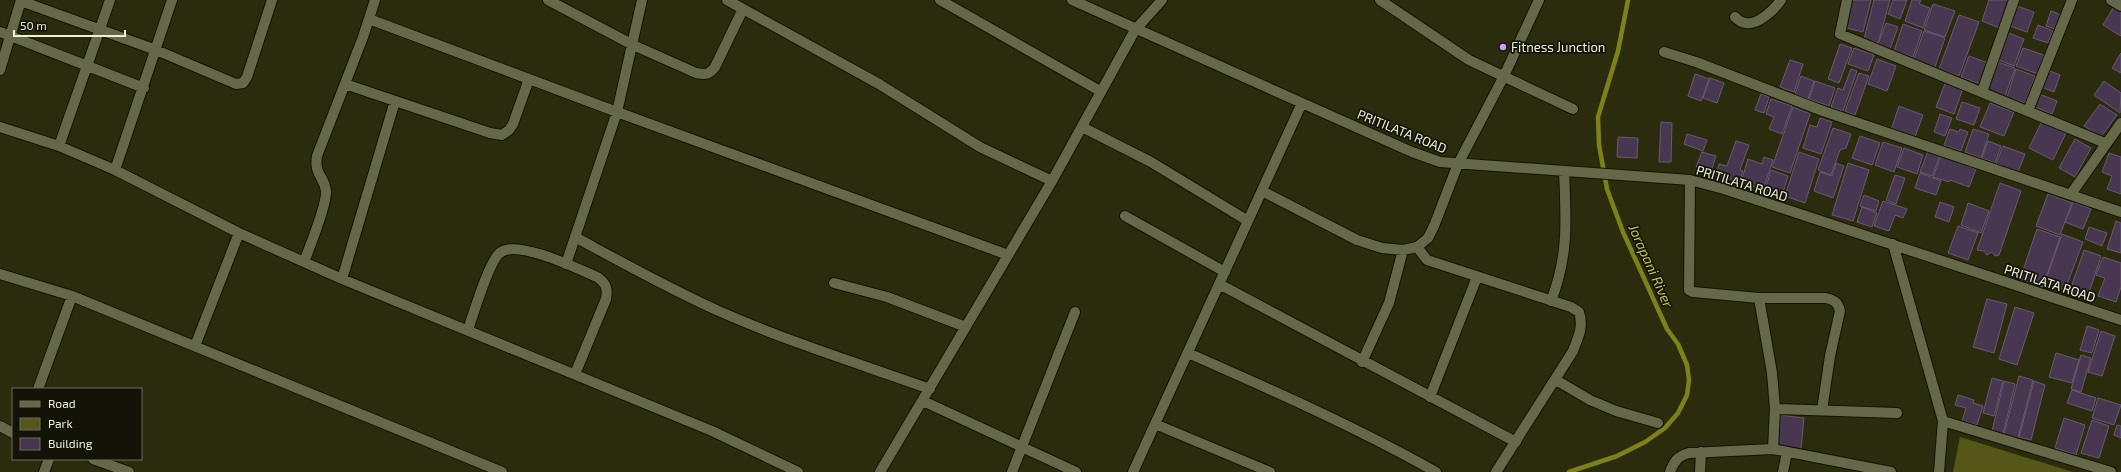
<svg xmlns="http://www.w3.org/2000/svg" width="2121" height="472" viewBox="0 0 2121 472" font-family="'Exo 2',sans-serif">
<rect width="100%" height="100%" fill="#2b2c0e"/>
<path fill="#555718" d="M1960,437L2073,472H1953Z"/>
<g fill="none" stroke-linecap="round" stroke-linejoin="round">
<path stroke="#7e8118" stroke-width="4.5" d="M1569,472L1617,456L1645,442L1665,428L1678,413L1687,395L1689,380L1687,365L1678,344L1667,329L1623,232L1607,189L1599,145L1598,117L1618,51L1628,0"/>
</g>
<path fill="#483750" stroke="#6a5872" d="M1850,0H1871L1863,32L1843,27Z
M1874,0H1890L1878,43L1864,39Z
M1893,0H1907L1900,19L1888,14Z
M1912,0H1921L1919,4L1930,8L1923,28L1905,21Z
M1989,0H2012L2002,29L1982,21Z
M1933,4L1955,11L1945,37L1924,30Z
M2014,5L2034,12L2027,32L2007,25Z
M2115,5L2121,9V36L2103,25Z
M2051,11L2061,15L2055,29L2046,26Z
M1959,15L1979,22L1959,76L1939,69Z
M1886,23L1898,27L1890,49L1878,44Z
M1903,24L1922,31L1913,57L1894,51Z
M2038,25L2053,31L2048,43L2033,38Z
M1924,31L1945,38L1935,67L1914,59Z
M2006,32L2024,39L2014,66L1996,59Z
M1840,44L1852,48L1839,83L1828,79Z
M1854,48L1874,55L1868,71L1848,64Z
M2023,48L2044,55L2038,74L2016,66Z
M2121,53V73L2112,68Z
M1969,56L1988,63L1980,84L1961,77Z
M1877,59L1896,66L1887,91L1868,84Z
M1790,60L1803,64L1794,92L1780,87Z
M1995,61L2015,68L2005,96L1985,89Z
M1851,69L1857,71L1843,111L1831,107L1838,88L1843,90Z
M2016,69L2035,76L2025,103L2007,97Z
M2045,69L2060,75L2054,92L2039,86Z
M1859,73L1869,76L1855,115L1845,111Z
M1695,74L1709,79L1701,101L1688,96Z
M1801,76L1814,81L1808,99L1795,94Z
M1710,78L1724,83L1717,103L1703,98Z
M1815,81L1835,88L1829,106L1809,99Z
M1946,81L1963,88L1954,114L1936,107Z
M2104,81L2121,93L2120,113L2094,95Z
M2037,93L2057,101L2052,114L2032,106Z
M1761,94L1769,97L1764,113L1755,110Z
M1771,99L1792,106L1782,134L1769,129L1774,117L1766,114Z
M1962,102L1980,108L1974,125L1956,119Z
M1990,103L2014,112L2004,136L1980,127Z
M2100,104L2117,115L2101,137L2084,126Z
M1899,106L1923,115L1915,137L1891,130Z
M1793,107L1810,114L1790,173L1772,167Z
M1940,114L1952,118L1945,136L1934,132Z
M1820,118L1832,122L1821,154L1803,148L1810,125L1817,127Z
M2042,121L2066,133L2053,160L2029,148Z
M1661,122L1672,123L1671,162H1659Z
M1833,128L1851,134L1846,148L1840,150L1831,175L1818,170Z
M1950,129L1959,132L1960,129L1968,132L1961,151L1944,145Z
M1973,129L1989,134L1981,158L1965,152Z
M1687,134L1707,140L1703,151L1684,144Z
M1860,136L1880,143L1872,165L1852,158Z
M1618,137L1638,138L1637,158L1617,157Z
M2075,139L2091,148L2075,177L2059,168Z
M1736,141L1749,145L1740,170L1743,171L1739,182L1716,174L1719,164L1727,166Z
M1988,141L2001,146L1995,163L1982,158Z
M1883,142L1902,148L1894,172L1875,165Z
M2003,146L2025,154L2018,172L1996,164Z
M1904,148L1923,155L1917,174L1897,167Z
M1928,151L1940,155L1932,176L1920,172Z
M1702,152L1716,156L1711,172L1696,167Z
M1799,152L1819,159L1805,203L1785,196Z
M2109,153L2121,157V194L2107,189L2112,176L2102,172Z
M1941,156L1976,169L1969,187L1950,180L1949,182L1933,177Z
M1764,157L1773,160L1763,190L1741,182L1748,159L1762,164Z
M1836,163L1844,166L1833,198L1814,191L1820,172L1832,176Z
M1848,163L1869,170L1853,221L1832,215Z
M1771,170L1788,176L1782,195L1765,190Z
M1920,173L1941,181L1936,195L1915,188Z
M1895,175L1905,178L1896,204L1886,200Z
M2000,183L2021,191L1999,255L1995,256L1992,252L1987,255L1984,251L1977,250Z
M2048,194L2072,203L2060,235L2036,226Z
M1864,195L1879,201L1876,211L1860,206Z
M1883,201L1907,209L1903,218L1895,215L1889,231L1874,226Z
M1940,202L1954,207L1949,222L1935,217Z
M2073,202L2091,209L2083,229L2065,222Z
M1968,203L1989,211L1981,233L1961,225Z
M1862,207L1877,213L1872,227L1857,222Z
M2116,221L2121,223V253L2107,249Z
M1958,226L1978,233L1968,260L1948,253Z
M2089,227L2107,233L2102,246L2085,239Z
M2037,229L2060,237L2043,287L2020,279Z
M2062,234L2083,242L2065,290L2045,282Z
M2084,250L2101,256L2087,299L2069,293Z
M2103,257L2121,263V287L2116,302L2098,296L2105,278L2096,275Z
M1987,299L2007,304L1994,353L1973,347Z
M2015,307L2034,313L2017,365L1999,359Z
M2087,326L2099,330L2092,353L2080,350Z
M2101,331L2115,336L2102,376L2088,372Z
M2056,353L2079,360L2072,383L2049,377Z
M2081,355L2091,358L2081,392L2071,389Z
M2019,376L2033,380L2018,438L2004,434Z
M1992,378L2003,381L1994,416L1983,413Z
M2004,381L2015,384L2003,434L1992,431Z
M2034,381L2045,385L2031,440L2019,437Z
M2072,390L2096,398L2092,411L2067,403Z
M1958,395L1974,400L1973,403L1983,406L1977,425L1962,421L1966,408L1955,405Z
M2098,398L2121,405L2114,425L2092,418Z
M1780,415L1804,418L1801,449L1777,445Z
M2064,418L2085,425L2076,455L2055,448Z
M2092,420L2109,426L2099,458L2081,453Z
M2117,425L2121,426V438L2114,435Z"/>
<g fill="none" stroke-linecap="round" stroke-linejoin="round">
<g stroke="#141400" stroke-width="12">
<path id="minor" d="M548,0L633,45L696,73C705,75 709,75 715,67L743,9
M727,0L879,84L980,147L1052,181
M940,0L1100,91
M1072,0L1302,103L1412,152L1440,162L1690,180L1724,189L2121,320
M1380,0L1469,60L1573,109
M1847,0L1840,34L2105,143
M2111,0L2121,6
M21,1L156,50L236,84L243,83L247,77L272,0
M1735,17C1738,20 1742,23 1746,23C1758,25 1775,9 1781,0
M369,19L617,112L1008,255
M0,32L144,88
M1664,52L1696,62L1823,111L2121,212
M0,70L21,0
M345,84L490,133L502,135L509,130L513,124L529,79
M1982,92L2014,0
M2028,111L2072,0
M0,127L59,146L115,170L239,233L342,279L712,431L798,472
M1082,127L1151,162L1248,221
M59,146L110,0
M115,170L172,0
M1690,180L1689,290L1693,292L1759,298H1826C1834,300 1838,302 1840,311L1830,356L1822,410
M1262,191L1357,240L1382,248L1403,250L1417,247L1428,238L1434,226L1458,164L1504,76L1539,0
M2071,194L2121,123
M1125,216L1225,272
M575,237C623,263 671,290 721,312C789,342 860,364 930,389
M1893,244L1943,421L1939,472
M1417,247L1427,260L1571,307L1579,312C1584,327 1578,337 1573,351L1496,472
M304,262C310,246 327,205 326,191C324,175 314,176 317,156L363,37L375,0
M566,264L617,112L642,0
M0,274L72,296L502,472
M342,279L395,101
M834,283L887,297L966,327
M1219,284L1516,442
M1759,298L1772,373L1775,409L1773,449
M1551,301C1569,255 1566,219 1564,171
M468,330C473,315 490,258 501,252C519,240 578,269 597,277C606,283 608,288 606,299L575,374
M195,346L239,233
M1188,353C1272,390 1356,427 1436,472
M1362,362L1389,303L1403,250
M1556,380L1590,400L1616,411L1658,423
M38,389L72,296
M1430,397L1477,277
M923,401L1076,472
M1775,409L1897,413
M1943,421L2111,472
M1155,424L1270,472
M0,426L13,433
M93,459L129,472
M44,472L49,459
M880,472L1052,181L1135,30L1162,0
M1012,472L1075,312
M1133,472L1302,103
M1670,472C1674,461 1678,456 1689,453L1773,449L1891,472
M1700,472L1701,452
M1783,472L1787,452"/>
</g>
<use href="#minor" stroke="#666949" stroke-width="10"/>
</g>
<circle fill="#d99af7" stroke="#131407" stroke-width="1.5" cx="1503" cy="47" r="4"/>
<g text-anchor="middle" stroke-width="3.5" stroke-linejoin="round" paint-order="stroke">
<g font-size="13" fill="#eff1df" stroke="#131407" text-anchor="start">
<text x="1511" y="52">Fitness Junction</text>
</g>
<g font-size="13" fill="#eff1df" stroke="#131407">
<text transform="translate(1402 131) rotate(22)" y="5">PRITILATA ROAD</text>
<text transform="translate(1742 183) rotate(17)" y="5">PRITILATA ROAD</text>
<text transform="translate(2050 283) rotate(18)" y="5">PRITILATA ROAD</text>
</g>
<g font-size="14" font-style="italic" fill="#c4c947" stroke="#131407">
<text transform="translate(1651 266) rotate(66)" y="5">Jorapani River</text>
</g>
</g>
<rect x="12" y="388" width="130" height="72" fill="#131407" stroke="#6b6c5d"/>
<rect x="20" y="401" width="20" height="6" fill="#666949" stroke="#6b6c5d"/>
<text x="48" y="408" font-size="12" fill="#eff1df">Road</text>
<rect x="20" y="418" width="20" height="12" fill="#555718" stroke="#6b6c5d"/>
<text x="48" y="428" font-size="12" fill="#eff1df">Park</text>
<rect x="20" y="438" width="20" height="12" fill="#483750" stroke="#6b6c5d"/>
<text x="48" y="448" font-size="12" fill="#eff1df">Building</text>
<path d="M14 30v6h111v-6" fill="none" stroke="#eff1df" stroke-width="2"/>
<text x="20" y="30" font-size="12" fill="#eff1df" stroke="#131407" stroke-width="3" paint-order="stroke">50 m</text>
</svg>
